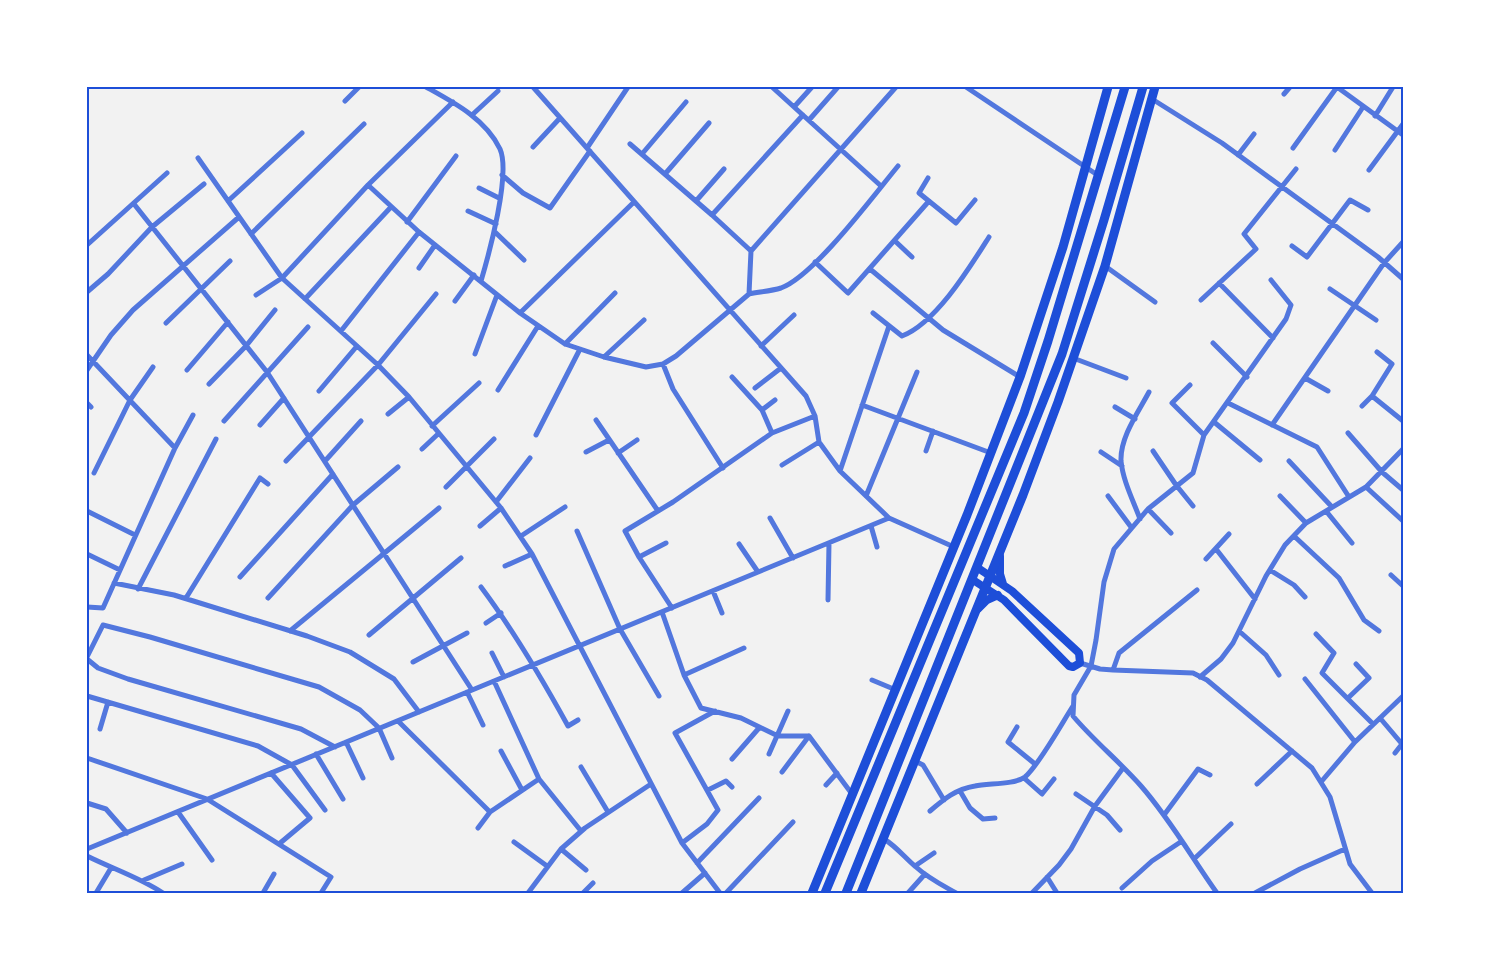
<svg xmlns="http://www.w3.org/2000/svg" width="1490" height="980" viewBox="0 0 1490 980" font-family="'DejaVu Sans',sans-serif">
<rect width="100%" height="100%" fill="#f2f2f2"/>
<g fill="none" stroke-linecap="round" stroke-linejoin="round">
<path stroke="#5277de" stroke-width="5" d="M426,87C453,102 486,119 500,149C511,174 489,254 481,281
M533,87L806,396L815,416L819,442L840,471L889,518L954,547
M772,87L881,186
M966,87L1099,176
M1337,87L1403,135
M1284,94L1290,87
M1152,99L1222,143L1378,257L1403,279
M345,101L359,87
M794,107L812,87
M472,115L498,91
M1375,116L1393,87
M809,120L838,87
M533,147L560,118
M587,148L628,87
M1293,148L1337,87
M1335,150L1363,107
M642,154L686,102
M1238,155L1254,134
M198,158L282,278L378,365L409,397L501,508L532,554L682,843L720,893
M1369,170L1403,124
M665,174L709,123
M502,175L523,193L550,208L590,151
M928,178L919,193L956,223L975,200
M368,185L419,232L520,313L565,344L604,357L646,367L663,364L676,356L749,294L751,251L712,215L630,144
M479,188L499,198
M228,201L302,133
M696,201L724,169
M134,204L267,372L472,690
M468,211L496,224
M712,215L803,115
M407,222L456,156
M495,232L524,260
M251,234L364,124
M895,241L912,257
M87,245L167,173
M1292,246L1307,257L1350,200L1368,210
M751,251L896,87
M815,262L848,293L929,201
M1105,266L1155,302
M419,268L435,245
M870,269L943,330L1020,377
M1219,283L1273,338
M1330,289L1376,320
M87,292L108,274L152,227L204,184
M749,294C759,292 771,291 781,288C814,276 874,195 898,166
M256,295L282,278L368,185L453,102
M305,299L391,207
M1201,300L1256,249L1244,234L1296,169
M455,301L474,275
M520,313L634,202
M873,313L902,336C936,323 970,267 989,237
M166,323L230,261
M341,331L419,232
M1213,343L1247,377
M565,344L615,293
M761,346L794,315
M475,354L497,295
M87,355L175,448
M604,357L644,320
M1073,358L1126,378
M663,364L673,389L723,468
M87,370L111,335L133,310L239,217
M187,370L228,322
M732,377L762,410L772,433
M1305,378L1328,391
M209,384L246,346L275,310
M1190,385L1172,403L1204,435
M755,388L781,368
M498,390L538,326
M319,391L357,346
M1372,396L1403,421
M87,403L91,407
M1228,403L1317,447L1349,497
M862,405L991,453
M1362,406L1372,396L1392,364L1377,352
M1115,407L1135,419
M762,410L775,400
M388,414L409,397
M596,420L658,511
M224,421L308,327
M1214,422L1260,460
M260,425L284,398
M1272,425L1384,263L1403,242
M432,426L479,383
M1348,433L1382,472L1403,490
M536,435L580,349
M422,449L438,434
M926,451L933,431
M1153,451L1176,485L1193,506
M586,452L609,440
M1101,452L1122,466
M618,453L637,440
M286,461L378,365L436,294
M325,461L361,421
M1289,461L1332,507
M782,465L819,442
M840,471L889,326
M94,473L130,400L153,367
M446,487L494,439
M1366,487L1403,521
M866,496L917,372
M1108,496L1131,527
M1280,496L1306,523
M496,502L530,458
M1148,509L1171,533
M87,511L135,535
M1326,511L1352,543
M770,518L793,558
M1140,519C1133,500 1123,481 1121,461C1120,437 1139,411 1149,392
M480,526L501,508
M871,526L877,547
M577,531L620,629L659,696
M521,536L565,507
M1294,536L1339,578L1364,620L1379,631
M739,544L758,572
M1216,549L1255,599
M87,554L120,570
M639,557L666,543
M1206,559L1229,534
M505,566L532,554
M1270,570L1294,585L1305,597
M1391,575L1403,586
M240,577L333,474
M114,583L174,595L307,636L350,652L394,679L419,712
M481,587C514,631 541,677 568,726L578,720
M138,589L216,439
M713,591L722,613
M186,598L260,478L268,484
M268,598L353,505L398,467
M828,600L829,543
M87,607L103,608L175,448L193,415
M672,608L639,557L625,531L673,502L772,433L815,416
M662,612L684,675L701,708L741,718L778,736H809L852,794
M486,623L501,613
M290,631L439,508
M1239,631L1266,655L1279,675
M1316,634L1334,653L1322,673L1373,724
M369,635L461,558
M492,653L504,677
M87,657L103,625L150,637L319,687L360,710L379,728L392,758
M87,659L98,668L128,679L301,729L335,747
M413,662L467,633
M1080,663L1100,669L1113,670L1193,673L1207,680L1312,768L1330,797L1350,864L1372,893
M1113,670L1119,653L1197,590
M684,675L744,648
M1200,677L1221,659L1233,643L1266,576L1285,545L1306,523L1366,487L1403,449
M1305,679L1355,742
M872,680L896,690
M494,681L539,779L581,831
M467,692L483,725
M87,696L258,746L292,765L325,810
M1348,698L1369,678L1356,664
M1380,718L1402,744L1395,753
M398,721L490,812
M1017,727L1008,742L1035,764
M100,729L108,702
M346,742L363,778
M501,751L522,790
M316,754L343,799
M769,754L788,711
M87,758L207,799L331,877L321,893
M732,759L759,728
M915,761L923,765L944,800
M581,767L608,812
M782,772L809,736
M271,773L310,818L279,844
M1024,778L1042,794L1054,779
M1321,782L1355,742L1403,696
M1257,784L1292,751
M826,785L837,773
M708,790L726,781L732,787
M960,791L970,808L983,819L995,818
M1076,794L1107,815L1120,830
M87,803L106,809L127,833
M930,811C944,799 956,789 975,786C988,783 1014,785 1025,777C1039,765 1062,723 1073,706
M178,812L212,860
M1164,815L1198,769L1210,775
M478,828L490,812L539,779
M884,839C897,847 905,858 916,867C928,878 942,885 956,893
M514,842L547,866
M682,843L707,824L718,810L675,733L715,711
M87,849L889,518
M561,849L586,870
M87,856C113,869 139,877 163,893
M1194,859L1231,824
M697,863L759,798
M915,866L934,853
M1047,877L1057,893
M144,880L182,864
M1122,888L1152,861L1182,841
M96,893L111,868
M263,893L274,874
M528,893L561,849L585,828L651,784
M583,893L593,883
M682,893L705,873
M726,893L793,822
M908,893L925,874
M1032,893L1059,865L1071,849L1095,806L1123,768
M1217,893C1192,858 1170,819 1141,786C1120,762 1094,741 1073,716L1074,695L1091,666L1096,640L1104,582L1114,549L1148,509L1193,473L1204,435L1286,319L1291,305L1271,280
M1255,893L1300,869L1345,849"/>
<path stroke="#1d4ed8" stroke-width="8" d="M1000,556V574L1003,584
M973,580L1004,600L1069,666L1073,667L1080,663L1079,653L1012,591L978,568
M978,609L987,600L998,595"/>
<path stroke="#1d4ed8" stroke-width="9" d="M812,893L967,515L1020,377L1063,247L1108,87
M825,893L1024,413L1048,341L1125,87
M846,893L1062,354L1104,220L1143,87
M861,893L1023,495L1058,402L1105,266L1155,87"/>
</g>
<rect width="1490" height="980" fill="none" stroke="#ffffff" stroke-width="177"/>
<rect x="88" y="88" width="1314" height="804" fill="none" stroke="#1d4ed8" stroke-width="2"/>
</svg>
